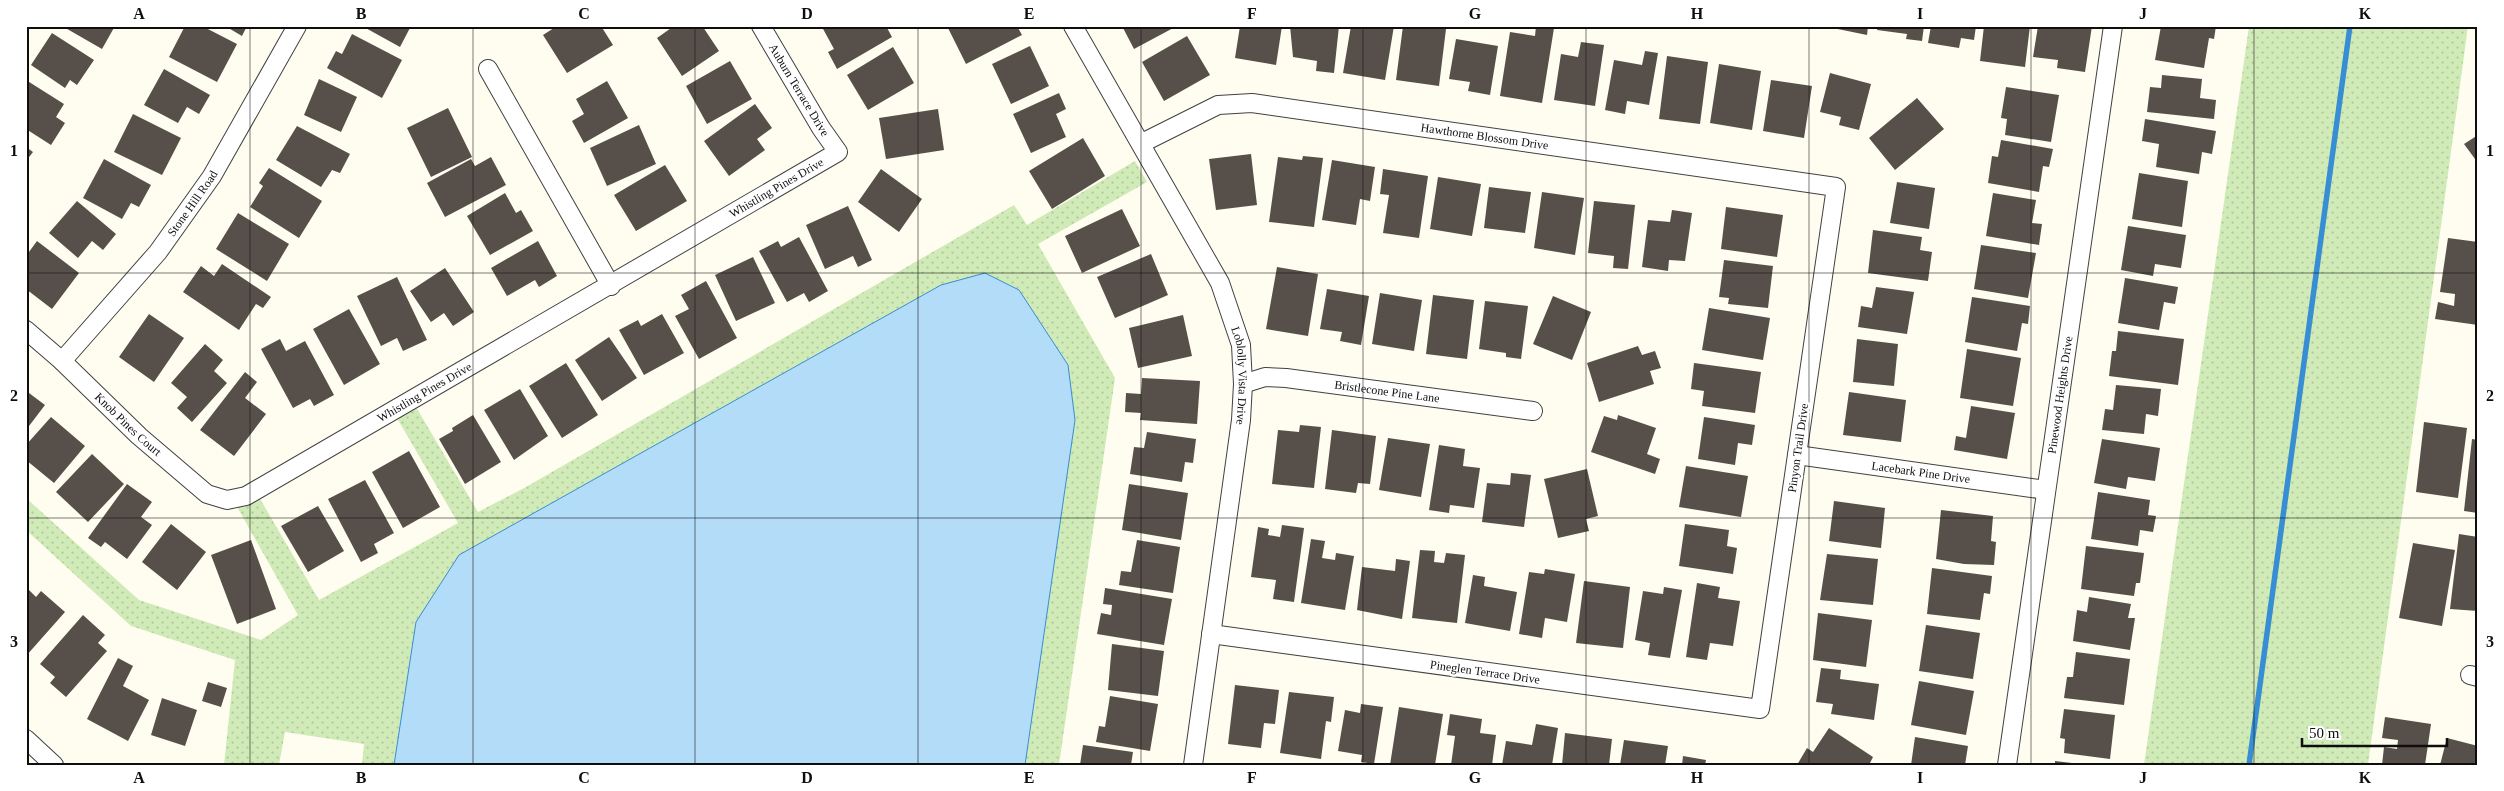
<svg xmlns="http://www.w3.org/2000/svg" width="2504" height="791" viewBox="0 0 2504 791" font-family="Georgia,serif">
<defs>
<pattern id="grass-dots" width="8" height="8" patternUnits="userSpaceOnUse" patternTransform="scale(1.25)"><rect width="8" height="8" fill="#d0ebb7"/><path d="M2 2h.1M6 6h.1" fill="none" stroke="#b1c89c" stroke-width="1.8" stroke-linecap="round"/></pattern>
</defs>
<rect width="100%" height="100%" fill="#fffdf0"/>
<path fill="url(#grass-dots)" d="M2249,26H2468L2368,765H2144Z
M1135,161L1147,182L1038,244L1115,378L1059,765H362L364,744L285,732L279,765H224L235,660L131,626L26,530V498L139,600L261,640L298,615L236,505L259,497L319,600L458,523L397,418L416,407L478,512L526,487L1014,205L1027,225Z"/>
<path fill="#b2dcf8" stroke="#378ed2" d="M985,273L1019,290L1068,365L1075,420L1025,765H394L416,622L459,555L941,285Z"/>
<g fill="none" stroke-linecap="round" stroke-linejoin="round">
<path stroke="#378ed2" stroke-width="5.5" d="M2249,765L2350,26"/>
</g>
<path fill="#57504a" d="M62,26H115L102,49Z
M185,26H202L237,44L217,82L169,57Z
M225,26H247L242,36Z
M362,26H411L400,47Z
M557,26H601L613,45L567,73L543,35Z
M674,26H705L703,27L719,51L682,76L657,38Z
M824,26H886L892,37L837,69L828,52L834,49L822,27Z
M947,26H1017L1022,35L966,64Z
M1122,26H1177L1134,49Z
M1240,26H1282L1276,65L1235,58Z
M1290,26H1339L1334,73L1316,71L1317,61L1293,57Z
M1351,26H1394L1385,80L1343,73Z
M1403,26L1446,29L1439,86L1396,80Z
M1536,26L1554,28L1542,103L1500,96L1510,32L1535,36Z
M1823,26H1868L1867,35Z
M1878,26H1924L1922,41L1906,39L1907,34L1877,30Z
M1931,26H1976L1974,40L1961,38L1959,48L1928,43Z
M1984,26H2030L2025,67L1980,61Z
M2038,26H2092L2085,72L2057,68L2058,60L2033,57Z
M2161,26H2216L2214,39L2209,38L2204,68L2155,60Z
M52,33L94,60L77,85L70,80L65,88L31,65Z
M352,34L402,60L382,98L327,68L336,51L342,54Z
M1187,36L1210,75L1164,101L1142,62Z
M1456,39L1498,46L1490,95L1468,91L1470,82L1449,79Z
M1581,42L1604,45L1595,106L1554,100L1561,54L1578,57Z
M1030,46L1049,86L1011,104L992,64Z
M893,47L914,83L868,110L847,75Z
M1645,51L1658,53L1649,105L1627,101L1625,114L1605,110L1614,60L1642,65Z
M1667,56L1708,62L1700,124L1659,119Z
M730,61L752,99L707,124L686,86Z
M1719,64L1761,71L1752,130L1710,123Z
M164,69L210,95L199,114L187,107L178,123L144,105Z
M1830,73L1871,84L1859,130L1839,125L1841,117L1820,112Z
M2162,75L2202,79L2200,98L2216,100L2214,119L2147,112L2150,87L2161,88Z
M319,79L357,97L341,132L304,115Z
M26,80L64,104L56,117L65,123L51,145L26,129Z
M1771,80L1812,86L1804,138L1763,131Z
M607,81L628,118L584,143L572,121L584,114L576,99Z
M2006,87L2059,95L2051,142L2005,135L2007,119L2001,118Z
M1059,93L1066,109L1056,114L1066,137L1031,153L1013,114Z
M1917,98L1944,129L1895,170L1869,138Z
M755,104L772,128L757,139L765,150L729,176L704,141Z
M448,108L472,157L431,177L407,128Z
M938,109L944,150L886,159L879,118Z
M133,114L181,138L162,175L114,152Z
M2145,119L2216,131L2212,154L2202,152L2199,174L2156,167L2159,144L2142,141Z
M639,125L656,164L607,186L590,148Z
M297,126L350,154L340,173L332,170L321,187L276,160Z
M2478,135V163L2464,144Z
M1083,138L1105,176L1052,209L1029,171Z
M2001,140L2053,149L2049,167L2043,166L2039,192L1988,183L1992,156L1998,157Z
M26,147L33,152L26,161Z
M1251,154L1257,205L1216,210L1209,159Z
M1303,156L1323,158L1314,227L1269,222L1278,157L1302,160Z
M491,157L506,185L445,217L427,183L471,159L475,166Z
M104,159L151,185L139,207L131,203L122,219L83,198Z
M1332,160L1375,167L1370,201L1360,199L1356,225L1322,220Z
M665,165L687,201L636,231L614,195Z
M269,168L322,201L299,238L250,207L263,186L259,183Z
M881,169L922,199L899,232L858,202Z
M1383,169L1428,176L1419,238L1383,233L1389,195L1380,194Z
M2139,173L2188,181L2182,227L2132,219Z
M1438,177L1481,184L1472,236L1430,229Z
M1897,182L1935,188L1929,229L1890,223Z
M1489,187L1531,192L1525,233L1484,228Z
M1542,192L1584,198L1575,255L1534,248Z
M505,193L516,213L521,210L533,231L490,255L467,216Z
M1993,193L2036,200L2032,223L2042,224L2039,245L1986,236Z
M77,201L116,234L103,250L92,241L78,258L49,233Z
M1594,201L1635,205L1628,269L1613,268L1614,256L1588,253Z
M848,206L872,260L858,267L853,256L825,269L806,225Z
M1726,207L1783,215L1777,257L1721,249Z
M1122,209L1140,246L1082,273L1065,236Z
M1672,210L1692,213L1685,261L1669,260L1668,271L1642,267L1648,220L1670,222Z
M238,213L289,244L267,281L216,249Z
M2128,226L2186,235L2181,268L2155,264L2153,276L2121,270Z
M1873,230L1922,237L1920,250L1932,252L1928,281L1868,273Z
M799,237L828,291L809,302L804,293L787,302L759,251L778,241L781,247Z
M2448,238L2478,242V325L2435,319L2438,302L2454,306L2455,294L2440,292Z
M37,241L79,273L52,309L26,289V256Z
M538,241L557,276L539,287L535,280L507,296L491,268Z
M1981,245L2036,253L2028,298L1974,289Z
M1151,254L1168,295L1115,318L1097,277Z
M753,257L775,303L736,321L715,275Z
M1724,260L1773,266L1768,308L1728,304L1729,298L1719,297Z
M222,264L271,297L263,308L256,304L239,330L183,292L201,266L214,276Z
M1277,267L1318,274L1308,336L1266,329Z
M445,268L474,312L453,326L444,313L431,322L410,291Z
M397,277L427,340L403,351L397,338L381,346L357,296Z
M2125,278L2178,287L2175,304L2164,302L2159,330L2118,323Z
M706,281L737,338L699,359L675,316L689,309L681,295Z
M1876,287L1914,292L1907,334L1858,327L1861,306L1872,308Z
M1327,289L1369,296L1361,345L1340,341L1342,332L1320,329Z
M1380,293L1422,300L1414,351L1372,344Z
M1433,295L1474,300L1467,359L1426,354Z
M1553,296L1591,312L1572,360L1533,344Z
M1972,297L2030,306L2028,324L2022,323L2017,351L1965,342Z
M1485,301L1528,306L1521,359L1506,357V353L1479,349Z
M1709,308L1770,318L1763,360L1702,350Z
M349,309L380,364L344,385L313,329Z
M149,314L184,338L154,382L119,357Z
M662,314L684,353L644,375L619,330L638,320L641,326Z
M1183,315L1192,356L1138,368L1129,328Z
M2118,331L2184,339L2178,385L2109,376L2112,351H2116Z
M609,337L637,378L602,401L575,360Z
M280,339L286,351L305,341L334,395L314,406L310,399L293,408L261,349Z
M1857,339L1898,344L1894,386L1853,382Z
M205,344L223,360L214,371L227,383L192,422L177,408L187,397L171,383Z
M1638,346L1642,355L1655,351L1661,368L1650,371L1654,384L1599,402L1587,363Z
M1967,349L2021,358L2013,406L1960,398Z
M566,363L598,415L562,438L529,386Z
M1694,363L1761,372L1755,413L1702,406L1704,391L1691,389Z
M245,372L257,382L245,398L266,414L234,456L200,430Z
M1142,378L1200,381L1197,424L1140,420L1141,413L1125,412L1126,393L1141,394Z
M2116,385L2161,389L2158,416L2146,414L2144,434L2102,430L2105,409L2113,410Z
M520,389L548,436L514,460L484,410Z
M1849,392L1906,400L1901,442L1843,435Z
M29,393L45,405L26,430V397Z
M1971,406L2015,413L2007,459L1954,450L1956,436L1966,438Z
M473,415L501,462L465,484L439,439L453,431L452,428Z
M1618,415L1656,428L1647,454L1660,459L1655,474L1591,452L1604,416L1617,420Z
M51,417L85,446L54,483L26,460V445Z
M1704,417L1755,425L1752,445L1738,443L1735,465L1698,459Z
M2424,422L2467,428L2458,498L2416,492Z
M1300,425L1321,427L1314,488L1272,484L1278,430L1299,432Z
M1332,430L1376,436L1370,484L1358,483L1356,493L1325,489Z
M1147,432L1196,439L1193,463L1185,462L1182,482L1130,474L1134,447L1144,448Z
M1388,438L1430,444L1421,497L1379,490Z
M2102,439L2160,448L2155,481L2128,477L2126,489L2094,483Z
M2472,439L2478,440V513L2464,511Z
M1439,445L1465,449L1463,466L1480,468L1474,508L1450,505L1449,513L1429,510Z
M409,451L440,507L403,528L372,472Z
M92,454L124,484L88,522L56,492Z
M1686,466L1748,476L1741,517L1679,507Z
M1587,469L1598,516L1586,519L1589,531L1558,538L1544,479Z
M1511,473L1531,475L1524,527L1482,522L1487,483L1510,485Z
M365,480L394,533L374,544L378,553L361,562L328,499Z
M127,484L152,502L141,517L152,525L127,559L105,542L101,547L88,538Z
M1129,484L1188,493L1181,540L1122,530Z
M2098,492L2150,500L2148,515L2156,516L2153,532L2140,530L2138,546L2091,539Z
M1834,501L1885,508L1881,548L1829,541Z
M318,506L344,551L308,572L281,526Z
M1941,510L1993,516L1991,541L1996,542L1994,565L1964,564L1936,559Z
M171,524L206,552L177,590L142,562Z
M1685,524L1729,530L1727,546L1737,548L1733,574L1679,566Z
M1282,525L1304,528L1294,602L1273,599L1276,580L1251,577L1258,527L1269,529L1268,535L1280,537Z
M2459,534L2478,537V611L2450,609Z
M1311,539L1325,541L1322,558L1335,560L1336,553L1354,556L1345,610L1301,603Z
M251,540L276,609L237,624L211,555Z
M1137,540L1180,547L1173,593L1119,585L1121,571L1131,572Z
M2413,543L2455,550L2442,626L2399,618Z
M2086,546L2144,553L2140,583H2136L2134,596L2081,589Z
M1420,550L1435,551L1434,562L1444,563L1446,553L1465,555L1457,623L1412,618Z
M1827,554L1878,559L1873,605L1820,600Z
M1396,559L1410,561L1402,619L1357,610L1362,567L1395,571Z
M1932,568L1992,576L1990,594L1984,593L1980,620L1927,614Z
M1545,569L1575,574L1567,622L1545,618L1542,638L1519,634L1529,572L1544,574Z
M1473,575L1485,577L1484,586L1517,592L1510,631L1465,623Z
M1584,581L1630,587L1623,648L1576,643Z
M1697,583L1720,587L1718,598L1740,601L1733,646L1710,643L1707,660L1686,657Z
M1664,587L1682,590L1670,658L1648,655L1650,643L1635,640L1643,591L1663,594Z
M1105,588L1172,599L1164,645L1097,634L1101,613L1111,615L1112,605L1103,604Z
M28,589L36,597L41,591L65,612L26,656Z
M2089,597L2131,604L2128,618H2135L2130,650L2073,641L2077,610L2087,612Z
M1818,613L1872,620L1866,667L1813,660Z
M83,615L105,635L98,643L107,651L66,697L50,683L55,677L40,664Z
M1926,625L1980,633L1973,679L1919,671Z
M1112,644L1164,651L1158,696L1108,690Z
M2076,652L2130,659L2124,705L2064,698L2067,677H2073Z
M118,658L133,666L123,686L149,700L128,741L87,719Z
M1821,668L1841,670L1840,679L1879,684L1874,720L1831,714L1833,704L1816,702Z
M1919,681L1974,691L1966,735L1911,725Z
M208,682L227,688L221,707L202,701Z
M1235,685L1279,690L1275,724L1264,723L1261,748L1228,744Z
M1289,692L1334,697L1331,722L1326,721L1321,759L1280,753Z
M1110,696L1158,704L1150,751L1096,742L1099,726L1105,727Z
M162,698L197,710L185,746L151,735Z
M1361,704L1383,707L1374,764L1361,762L1362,755L1338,751L1345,710L1360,713Z
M1399,707L1443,714L1435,765H1390Z
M2064,709L2115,715L2110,759L2064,753L2065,739L2060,738Z
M1450,714L1482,719L1480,733L1496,735L1492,765H1451L1455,736L1447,735Z
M2385,717L2431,724L2425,765H2382L2384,747L2397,749L2398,740L2382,738Z
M1536,724L1558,728L1552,765H1502L1506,741L1532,745Z
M1829,728L1873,757L1869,765H1797L1807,748L1813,752Z
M1565,733L1612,739L1609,765H1562Z
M1915,737L1968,746L1965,765H1911Z
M2447,738L2478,746V765H2440Z
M1624,740L1668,746L1665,765H1620Z
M1083,745L1133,752L1131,765H1080Z
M1683,756L1706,760L1705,765H1682Z
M2055,761L2080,764V765H2055Z"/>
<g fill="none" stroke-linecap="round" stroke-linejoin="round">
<g stroke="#414141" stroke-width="20">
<g id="street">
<path id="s1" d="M1073,26L1220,283L1241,345L1243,384L1241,420L1193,765"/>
<path d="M488,69L611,286"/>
<path id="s2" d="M1142,143L1218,105L1252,103L1836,187L1760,709L1211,634"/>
<path id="s3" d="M26,330L62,361L139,436L207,494L227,500L246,496L838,152L821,128L761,26"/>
<path id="s4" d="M62,361L158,252L212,176L297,26"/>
<path id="s5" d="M1243,384L1265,377L1286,378L1533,411"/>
<path id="s6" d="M1797,455L2046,490"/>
<path d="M2470,675L2478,677"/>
<path d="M26,739L54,765"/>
<path id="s7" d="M2007,765L2113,26"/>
</g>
</g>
<use href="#street" stroke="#fff" stroke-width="18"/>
</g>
<path fill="none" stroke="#0e0e0e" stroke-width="1" stroke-opacity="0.55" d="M250,26V765M473,26V765M695,26V765M918,26V765M1141,26V765M1363,26V765M1586,26V765M1809,26V765M2031,26V765M2254,26V765M26,273H2478M26,518H2478"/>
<g text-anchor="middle" stroke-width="5" stroke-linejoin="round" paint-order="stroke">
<g font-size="12" fill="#0e0e0e" stroke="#fff">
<text transform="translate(799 90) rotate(59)" y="4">Auburn Terrace Drive</text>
<text dy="4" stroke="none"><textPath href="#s2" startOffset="354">Hawthorne Blossom Drive</textPath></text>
<text dy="4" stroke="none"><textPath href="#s3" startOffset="898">Whistling Pines Drive</textPath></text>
<text dy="4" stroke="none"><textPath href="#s4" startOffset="205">Stone Hill Road</textPath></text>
<text dy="4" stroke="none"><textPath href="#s1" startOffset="392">Loblolly Vista Drive</textPath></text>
<text dy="4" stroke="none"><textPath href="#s5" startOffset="146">Bristlecone Pine Lane</textPath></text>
<text dy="4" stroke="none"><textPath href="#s3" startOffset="491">Whistling Pines Drive</textPath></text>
<text dy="4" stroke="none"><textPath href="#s7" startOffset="374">Pinewood Heights Drive</textPath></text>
<text dy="4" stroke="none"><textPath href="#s3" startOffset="139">Knob Pines Court</textPath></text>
<text transform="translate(1798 448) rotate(-82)" y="4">Pinyon Trail Drive</text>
<text dy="4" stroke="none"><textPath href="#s6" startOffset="125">Lacebark Pine Drive</textPath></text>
<text transform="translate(1485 672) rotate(8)" y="4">Pineglen Terrace Drive</text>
</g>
</g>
<rect width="2504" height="791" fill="none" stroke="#ffffff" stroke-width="55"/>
<path d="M2302 738v8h145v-8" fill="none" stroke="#0e0e0e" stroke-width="2.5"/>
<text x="2309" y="738" font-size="15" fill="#0e0e0e" stroke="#ffffff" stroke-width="4" paint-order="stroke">50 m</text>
<rect x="28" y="28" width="2448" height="736" fill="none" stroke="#0e0e0e" stroke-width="2"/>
<g font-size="16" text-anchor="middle" font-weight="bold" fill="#0e0e0e">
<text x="139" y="19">A</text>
<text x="361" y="19">B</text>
<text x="584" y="19">C</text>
<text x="807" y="19">D</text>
<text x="1029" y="19">E</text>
<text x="1252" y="19">F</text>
<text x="1475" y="19">G</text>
<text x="1697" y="19">H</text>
<text x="1920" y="19">I</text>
<text x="2143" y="19">J</text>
<text x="2365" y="19">K</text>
<text x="14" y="156">1</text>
<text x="2490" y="156">1</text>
<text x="14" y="401">2</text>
<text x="2490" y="401">2</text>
<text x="14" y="647">3</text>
<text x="2490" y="647">3</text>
<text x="139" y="783">A</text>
<text x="361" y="783">B</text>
<text x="584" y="783">C</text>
<text x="807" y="783">D</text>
<text x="1029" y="783">E</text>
<text x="1252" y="783">F</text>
<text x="1475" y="783">G</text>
<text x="1697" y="783">H</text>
<text x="1920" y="783">I</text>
<text x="2143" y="783">J</text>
<text x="2365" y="783">K</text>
</g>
</svg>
